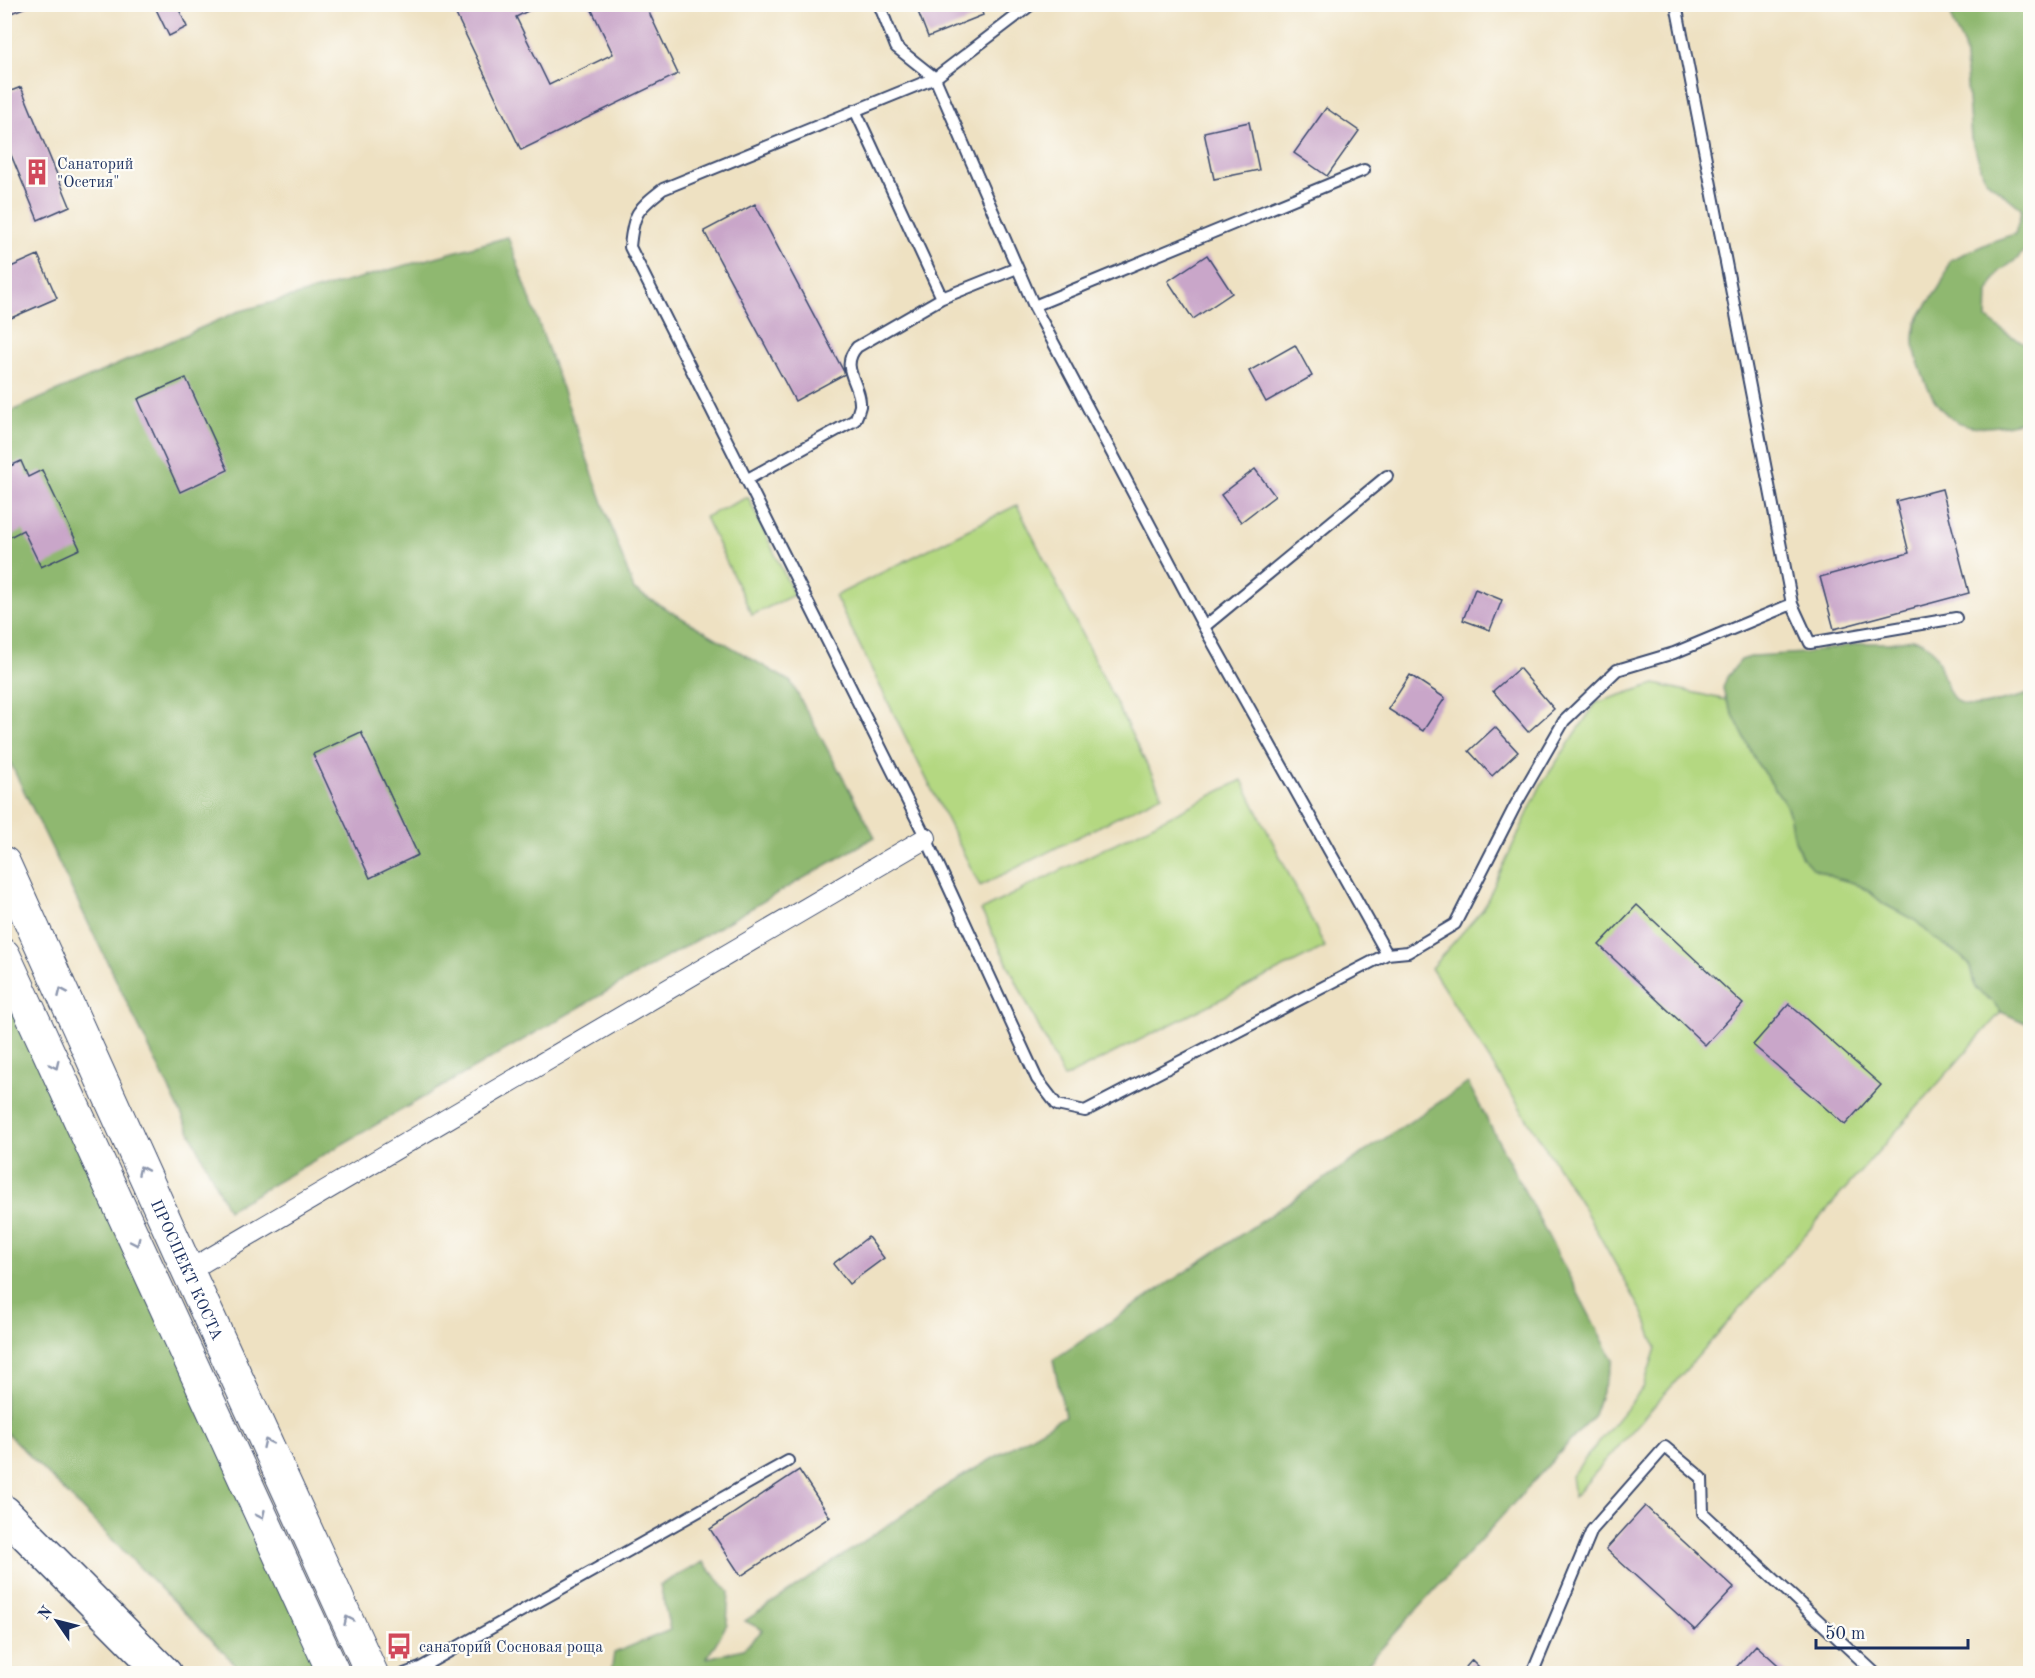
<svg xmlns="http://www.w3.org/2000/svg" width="2035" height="1678" viewBox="0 0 2035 1678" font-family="'Old Standard TT',serif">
<rect width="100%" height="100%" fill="#fdfcf7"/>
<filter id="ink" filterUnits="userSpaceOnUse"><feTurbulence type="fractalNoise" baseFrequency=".0167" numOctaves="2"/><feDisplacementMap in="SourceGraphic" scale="12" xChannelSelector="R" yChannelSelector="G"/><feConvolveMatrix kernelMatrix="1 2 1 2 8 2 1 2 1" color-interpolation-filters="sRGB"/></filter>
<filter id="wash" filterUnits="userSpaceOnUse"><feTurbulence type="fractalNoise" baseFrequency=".008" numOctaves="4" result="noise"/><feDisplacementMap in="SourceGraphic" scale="24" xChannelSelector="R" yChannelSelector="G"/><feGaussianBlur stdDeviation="1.35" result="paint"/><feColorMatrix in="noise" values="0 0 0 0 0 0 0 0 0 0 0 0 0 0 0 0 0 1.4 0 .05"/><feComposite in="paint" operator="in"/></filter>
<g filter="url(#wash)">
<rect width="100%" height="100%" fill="#eee1c2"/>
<path fill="#b4d881" stroke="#688470" stroke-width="1.5" d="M748,497L794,595L752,615L705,517Z
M1017,505L1162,795L980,886L835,596Z
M1655,684L1726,700L1757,763L1785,803L1789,813L1793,835L1802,857L1811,867L1832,877L1854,883L1866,889L1884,904L1916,921L1933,937L1962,957L1970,966L1975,988L1993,1002L2001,1012L1574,1497L1571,1476L1643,1388L1656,1348L1644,1315L1582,1205L1431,968L1483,909L1541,785L1596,703Z
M1242,780L1325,947L1064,1078L981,910Z"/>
<path fill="#8fb86f" stroke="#557466" stroke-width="1.5" d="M1950,5H2030V244L2017,259L1999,272L1988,292L1987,319L2006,333L2026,344L2030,343V419C1976,435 1942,432 1922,373C1916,356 1911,343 1916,325C1920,311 1933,298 1940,286C1945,278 1947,269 1950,260L1993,241L2015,234L2022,209L1985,179L1971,138L1964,46L1953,25Z
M508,237L634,590L791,682L875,837L228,1210L5,752V414L237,312Z
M1912,639C1953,644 1933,704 1971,706C1984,707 2016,697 2030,694V1025L2001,1012L1993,1002L1975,988L1970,966L1962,957L1933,937L1916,921L1884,904L1866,889L1854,883L1832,877L1811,867L1802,857L1793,835L1789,813L1785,803L1757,763L1726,700L1723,688L1727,677L1741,660L1754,656L1805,653L1863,643H1889Z
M4,969L331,1673H244L5,1431Z
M1468,1083L1613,1360L1594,1415L1359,1673H611L614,1653L670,1630L660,1585L703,1562L729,1592L727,1624L707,1658L743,1649L763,1630L745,1621L949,1484L1065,1416L1053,1360Z"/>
<g id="blocks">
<path fill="#c9a6c9" d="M4,4H31V5L4,16Z
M451,4H541L516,17L549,85L613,54L589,4H645L678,74L521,150Z
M915,4H979L983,15L928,37Z
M154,5H177L187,27L169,36Z
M4,76L11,91L21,87L70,206L38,220L4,138Z
M1326,108L1359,131L1327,176L1294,153Z
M1249,122L1259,170L1214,179L1204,132Z
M755,204L845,374L795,401L704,231Z
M38,255L57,298L4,321V270Z
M1207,255L1232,293L1193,319L1168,281Z
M1295,345L1312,376L1266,402L1249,371Z
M186,378L228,470L180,492L138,399Z
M21,461L28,477L42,470L80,549L41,567L23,530L4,540V469Z
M1255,469L1275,496L1241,522L1221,495Z
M1942,489L1969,593L1834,629L1820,577L1909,553L1896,501Z
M1475,589L1502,600L1490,630L1463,620Z
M1519,668L1554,709L1528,732L1493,691Z
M1410,675L1445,698L1423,731L1388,709Z
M1495,727L1518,752L1492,776L1469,751Z
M361,732L418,855L370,878L313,754Z
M1637,905L1743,1004L1705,1045L1599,945Z
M1789,1004L1881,1085L1845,1125L1753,1045Z
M868,1237L884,1258L849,1284L833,1264Z
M799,1470L830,1517L741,1576L710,1529Z
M1645,1506L1734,1588L1695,1630L1606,1549Z
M1756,1645L1788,1674H1730Z
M1472,1660L1486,1674H1460Z"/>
</g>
</g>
<g filter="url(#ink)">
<use href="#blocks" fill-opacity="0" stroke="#3b4a6d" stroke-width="1.5"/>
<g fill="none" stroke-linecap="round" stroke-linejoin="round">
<g stroke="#3b4a6d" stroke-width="14">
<path id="service" d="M879,4L896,47L935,78L1034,306L1364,170
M1032,4L935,78L663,189C637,209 633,214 630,247L926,838L1037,1079L1057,1105L1085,1111L1387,954L1204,627L1034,306
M1676,4L1792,604
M855,110L942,298
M746,480L855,420C857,416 859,410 860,406C862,385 838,368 857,347L942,298L1017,268
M1204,627L1387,476
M1387,954L1408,952L1455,924L1515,806L1564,721L1617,670L1674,653L1792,604L1810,643L1956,618
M404,1674L420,1668L788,1461
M1532,1674L1592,1530L1665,1447L1702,1478L1703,1513L1876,1674"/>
</g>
<g stroke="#3b4a6d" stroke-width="22">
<path id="minor" d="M188,1271L926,838"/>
</g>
<g stroke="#3b4a6d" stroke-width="34">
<g id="primary">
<path id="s1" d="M4,863L188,1271L372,1674"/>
<path d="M4,955L334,1674"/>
</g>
</g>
<g stroke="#3b4a6d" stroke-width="36">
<path id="trunk" d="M4,1512L165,1674"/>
</g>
<use href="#service" stroke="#fff" stroke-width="10"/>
<use href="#minor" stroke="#fff" stroke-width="20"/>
<use href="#primary" stroke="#fff" stroke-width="32"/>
<use href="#trunk" stroke="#fff" stroke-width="33"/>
</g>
<defs><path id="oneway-chevron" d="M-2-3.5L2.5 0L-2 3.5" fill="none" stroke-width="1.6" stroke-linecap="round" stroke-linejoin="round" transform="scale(1.5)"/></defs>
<g stroke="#8d97ae">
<use href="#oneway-chevron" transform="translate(62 992) rotate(-114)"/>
<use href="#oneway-chevron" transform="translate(55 1065) rotate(65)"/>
<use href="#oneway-chevron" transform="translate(142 1170) rotate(-114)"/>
<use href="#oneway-chevron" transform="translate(136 1242) rotate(65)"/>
<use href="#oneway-chevron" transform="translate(267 1443) rotate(-115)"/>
<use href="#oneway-chevron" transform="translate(261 1515) rotate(65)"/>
<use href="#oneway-chevron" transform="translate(348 1620) rotate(-115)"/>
</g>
</g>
<defs>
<g id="building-bare" transform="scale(2.07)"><path d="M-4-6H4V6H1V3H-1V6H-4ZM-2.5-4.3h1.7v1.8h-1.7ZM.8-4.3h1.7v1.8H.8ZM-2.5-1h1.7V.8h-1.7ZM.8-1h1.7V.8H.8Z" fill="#d1495b" stroke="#fdfcf7" stroke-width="2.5" paint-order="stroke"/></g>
<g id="bus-bare" transform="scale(2.07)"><path d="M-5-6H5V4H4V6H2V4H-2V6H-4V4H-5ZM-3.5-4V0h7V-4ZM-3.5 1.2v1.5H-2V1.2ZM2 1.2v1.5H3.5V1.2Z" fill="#d1495b" stroke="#fdfcf7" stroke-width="2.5" paint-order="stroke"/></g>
</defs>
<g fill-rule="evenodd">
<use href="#building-bare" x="37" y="172"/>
<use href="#bus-bare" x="399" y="1646"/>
</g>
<g text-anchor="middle" stroke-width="4.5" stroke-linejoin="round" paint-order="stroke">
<g font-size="16" fill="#1b2f5e" stroke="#fdfcf7" text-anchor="start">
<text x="57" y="169">Санаторий<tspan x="57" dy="18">"Осетия"</tspan></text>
<text x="419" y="1652">санаторий Сосновая роща</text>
</g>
<g font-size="16" fill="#1b2f5e" stroke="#fdfcf7">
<text dy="6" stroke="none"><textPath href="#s1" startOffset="446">ПРОСПЕКТ КОСТА</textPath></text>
</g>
</g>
<rect width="2035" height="1678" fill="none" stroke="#fdfcf7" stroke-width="24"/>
<g transform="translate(57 1621) rotate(305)" stroke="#fdfcf7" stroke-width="4.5" paint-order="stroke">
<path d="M0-4.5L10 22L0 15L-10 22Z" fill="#1b2f5e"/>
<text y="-9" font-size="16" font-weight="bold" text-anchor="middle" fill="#1b2f5e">N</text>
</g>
<path d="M1816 1639v9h152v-9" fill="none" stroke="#1b2f5e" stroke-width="3"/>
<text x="1825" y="1639" font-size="18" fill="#1b2f5e" stroke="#fdfcf7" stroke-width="4.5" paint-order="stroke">50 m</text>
</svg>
